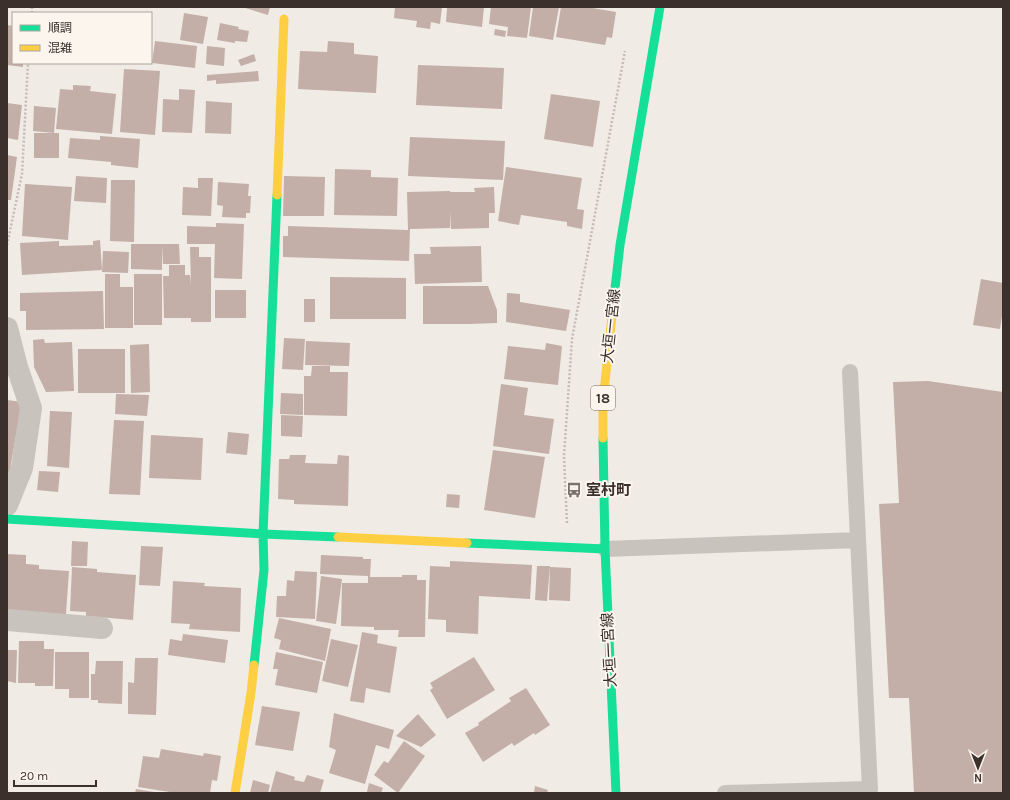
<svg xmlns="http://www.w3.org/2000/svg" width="1010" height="800" viewBox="0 0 1010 800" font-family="Karla,'Noto Sans JP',sans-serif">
<rect width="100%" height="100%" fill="#f0ebe5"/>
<path fill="#c3afa7" d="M242,7H270L268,15Z
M395,7H442L440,24L431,22L430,29L416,27L417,21L394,18Z
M449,7H484L482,27L446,22L447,8H449Z
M491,7H531L527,38L507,36L508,27L489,24Z
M533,7H559L553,40L529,36Z
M561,7H587L616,12L612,38L607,37L605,45L556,37Z
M184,13L208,17L203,44L180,40Z
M220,23L239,27L238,29L249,31L247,42L235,41V43L217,40Z
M7,25L13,26V63H23V67L7,65Z
M495,29L506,31L505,37L494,35Z
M155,41L197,46L195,68L152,63Z
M328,41L354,43V54L378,56L376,93L298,89L300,51L327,52Z
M207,46L225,48L224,66L206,64Z
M254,54L256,61L241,66L238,60Z
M418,65L504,68L502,109L416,105Z
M124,69L160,71L155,135L120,132Z
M258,71L259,81L216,84V80L207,81V75Z
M73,85L91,86L90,91L116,94L112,134L56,129L60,89L73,90Z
M179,89L195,90L192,133L162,132L163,99L179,100Z
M551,94L600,101L593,147L544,139Z
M206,101L232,103L231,134L205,133Z
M7,103L22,105L18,140L7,138Z
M34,106L56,108L54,133L33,131Z
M34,133H59V158H34Z
M100,136L140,139L138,168L111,165V162L68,158L70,138L100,140Z
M410,137L505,141L503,180L408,176Z
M7,155L17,157L11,200H7Z
M506,167L582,178L577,209L584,210L582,229L567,226V222L521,215L519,225L498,221Z
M335,169L371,170V177L398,178L397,216L334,215Z
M76,176L107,178L106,203L74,201Z
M284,176L325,177L324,216H283Z
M198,178H213L211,216L182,215L183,187L198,188Z
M111,180H135L134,242L110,241Z
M218,182L249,184L248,196H251L250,213H246V218L222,217L223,206L217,205Z
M25,184L72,187L68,240L22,236Z
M494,187L495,213H489V228L451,229L450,212V228L410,229L409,261L283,257V236H288V226L408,230L407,192L450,191V192H475L474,188Z
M216,223L244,224L242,279L214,278L215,244H187V226L216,227Z
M100,240L102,270L22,275L20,243L59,241V246L93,245V241Z
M131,244H179L180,264H163L162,246V270L131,269Z
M481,246L482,282L415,284L414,254H431L430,247Z
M190,247H199V257H211V322H191V318H164L163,276H169V265H185V275H190L191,285Z
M103,251L129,252L128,273L102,272Z
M105,274H120V287H133V328H105Z
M134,274H162V325H134Z
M330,277L406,278V319H330Z
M981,279L1003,283V310L1000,329L973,325Z
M423,286H488L497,310V323L470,324H423Z
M215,290H246V318H215Z
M103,291L104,329L26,330V311H20V293Z
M507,293L520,294V302L570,310L566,331L506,322Z
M304,299H315V322H304Z
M284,338L305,339L303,370L282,369Z
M44,339L45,343L72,342L74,391L46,392L34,367L33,340Z
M306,341L350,343L349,366L305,365Z
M546,343L562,346L558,385L504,379L508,346L545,350Z
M149,344L150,392L131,393L130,345Z
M78,349H125V393H78Z
M312,366H330V372H348L347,416L304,415V376H311Z
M928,381L1003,392V793H914L909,698H889L879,504L899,503L893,382Z
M501,384L528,388L524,415L554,419L549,454L493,446Z
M281,393L303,394V415L280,414Z
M116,394L149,395L147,416L115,414Z
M7,400L22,402L9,475H7Z
M50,411L72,412L69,468L47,466Z
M281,415L303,416L302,437L281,436Z
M114,420L144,421L140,495L109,494Z
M228,432L249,434L247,455L226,453Z
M151,435L203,438L201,480L149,478Z
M493,450L545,457L535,518L484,510Z
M290,455H306L305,463L337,464L338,455L349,456L348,506L294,504V500L278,499L279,459H289Z
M39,471L60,472L58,492L37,490Z
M447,494L460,495L459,508L446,507Z
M72,541L88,542L87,566H71Z
M141,546L163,547L160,586L139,585Z
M7,554L26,555V564L39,565V569L69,571L66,614H7Z
M321,555L363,557V559H371L370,577H402V575H417V580H426L425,637H398L399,630H374V627L341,626L342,583H368V576L320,574Z
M450,561L532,565L530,599L479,596L478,634L446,632V620L428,619L430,566L450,567Z
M537,566H550L547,601L535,600Z
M72,567L97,569V572L136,575L133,620L86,616V612L70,611Z
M550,567L571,568L570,601L549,600Z
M295,571L317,572L315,619L276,617L277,596H286L287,580L294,581Z
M321,576L342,579L336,624L316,621Z
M173,581L205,583L204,586L241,588L240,632L189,629L190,624L171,623Z
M279,618L331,629L325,661L279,649L281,640L274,638Z
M362,632L378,635L377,643L397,647L390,693L366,688L364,703L350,701Z
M183,634L228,640L225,663L168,655L170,639L182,641Z
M331,639L358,645L348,687L322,681Z
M19,641H44V649H54L53,686H35V683H18Z
M7,650H17L16,683L7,681Z
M55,652H89V698H69V689H55Z
M276,652L323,662L317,693L275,685L278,669H273Z
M474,657L495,690L447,719L430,690L433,688L430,683Z
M135,658H158L156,715L128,714V682L134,683Z
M96,661H123L122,704L98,703V700H91V674H95Z
M526,688L550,725L535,735L534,733L514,746L512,743L483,762L465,733L479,725L478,723L511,701L509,698Z
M262,706L300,712L293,751L255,745Z
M334,713L394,730L389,749L376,745L365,784L329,773L336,750L329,747Z
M418,714L436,735L421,747L396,736Z
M404,741L425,756L398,793L374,775L384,761L388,763Z
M161,749L203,756L204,753L221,756L217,781L212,780L210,793H176L138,787L143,756L159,758Z
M276,771L295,777L294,780L304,782L307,775L324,780L320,793H270Z
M253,780L270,785L268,793H250Z
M369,783L383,788L381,793H370L367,792Z
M535,786L548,790L547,793H534Z
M136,789L154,792V793H135Z"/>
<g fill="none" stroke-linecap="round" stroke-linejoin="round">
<path stroke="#c2bbb6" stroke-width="2.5" stroke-dasharray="2 2" stroke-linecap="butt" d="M32,13V7
M7,245L22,174L28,63
M567,523L564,456L572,339L625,51"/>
<path stroke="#c9c3be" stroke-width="16" d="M605,549L858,540
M725,793L870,789L850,372"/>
<path stroke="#c9c3be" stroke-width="22" d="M7,328L17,367L31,408L22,468L7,505
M7,620L102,628"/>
<path stroke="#16e098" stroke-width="9" d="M614,297L620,245L660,7
M603,438L605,549L616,793
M7,519L263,534L338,537
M467,543L605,549
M254,665L264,570L263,534L277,195"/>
<path stroke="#ffcf43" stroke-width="9" d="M277,195L284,19
M603,438V401L614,297
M338,537L467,543
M235,793L251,693L254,665"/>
</g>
<defs>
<g id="bus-bare" transform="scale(1.2)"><path d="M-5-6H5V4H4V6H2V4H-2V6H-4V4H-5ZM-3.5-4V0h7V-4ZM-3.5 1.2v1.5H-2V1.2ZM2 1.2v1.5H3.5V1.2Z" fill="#7a716c" stroke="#fbf5ee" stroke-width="2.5" paint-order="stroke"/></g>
</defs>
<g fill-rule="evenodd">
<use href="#bus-bare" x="574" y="490"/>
</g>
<g text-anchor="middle" stroke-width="4" stroke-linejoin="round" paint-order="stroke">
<rect fill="#fbf5ee" stroke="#756b66" stroke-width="1" x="591" y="386" width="24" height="24" rx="3"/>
<g font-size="14" font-weight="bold" fill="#3b302b">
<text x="603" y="403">18</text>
</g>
<g font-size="15" fill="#3b302b" stroke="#fbf5ee">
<text transform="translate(611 326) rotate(-84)" y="5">大垣一宮線</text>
<text transform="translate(609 650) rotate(-93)" y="5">大垣一宮線</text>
</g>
<g font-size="15" font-weight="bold" fill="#3b302b" stroke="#fbf5ee" text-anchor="start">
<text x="586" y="495">室村町</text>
</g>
</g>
<rect width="1010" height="800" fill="none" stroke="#3b302b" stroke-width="16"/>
<rect x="12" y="12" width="140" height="52" fill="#fbf5ee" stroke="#aea6a0"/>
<rect x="20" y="25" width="20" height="6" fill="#16e098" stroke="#aea6a0"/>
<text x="48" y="32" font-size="12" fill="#3b302b">順調</text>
<rect x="20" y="45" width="20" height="6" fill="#ffcf43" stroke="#aea6a0"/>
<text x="48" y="52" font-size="12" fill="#3b302b">混雑</text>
<g transform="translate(978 768) rotate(180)" stroke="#fbf5ee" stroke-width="3" paint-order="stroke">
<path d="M0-3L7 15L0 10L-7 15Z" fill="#3b302b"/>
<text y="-6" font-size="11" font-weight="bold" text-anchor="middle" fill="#3b302b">N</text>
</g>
<path d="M14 780v6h82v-6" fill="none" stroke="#3b302b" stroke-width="2"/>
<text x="20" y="780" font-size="12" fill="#3b302b" stroke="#fbf5ee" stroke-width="3" paint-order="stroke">20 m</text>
</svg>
